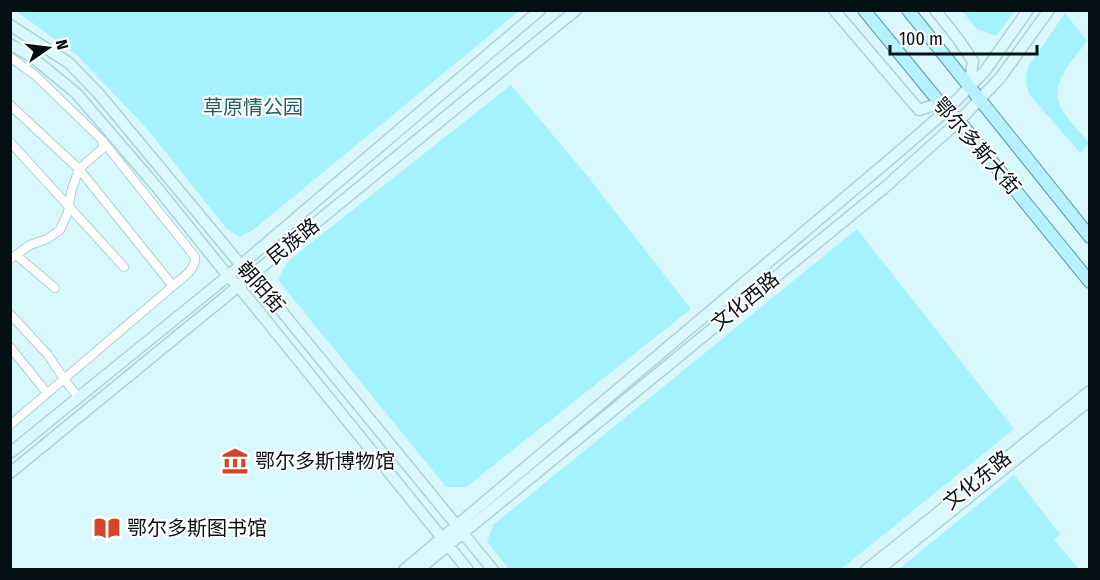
<svg xmlns="http://www.w3.org/2000/svg" width="1100" height="580" viewBox="0 0 1100 580" font-family="'Fira Sans Condensed','Noto Sans SC',sans-serif">
<rect width="100%" height="100%" fill="#d9f8fd"/>
<path fill="#a5f2ff" d="M16,11H519L253,230L239,237L226,228L147,129L78,56Z
M962,11H1015L996,36L977,29Z
M1065,13L1087,41C1073,60 1046,86 1063,111C1070,122 1081,133 1089,143L1080,153L1029,94C1026,84 1025,77 1028,67Z
M511,85L589,178L691,309L466,487H446L278,280L288,261Z
M857,229L1014,429L841,569H509L487,542L493,525Z
M1014,475L1060,534L1054,540L1079,569H899Z"/>
<g fill="none" stroke-linecap="round" stroke-linejoin="round">
<g stroke="#abd1d7" stroke-width="10">
<path id="street" d="M10,57L35,75L102,140L103,148L79,169L10,105
M10,142L124,267
M79,169L173,286C183,277 196,270 195,257L102,140
M16,255L55,288
M10,259L30,245L47,239L60,230L68,212L71,192L79,169
M10,314L48,355L64,379L78,397
M10,347L47,393
M10,425L173,286"/>
</g>
<g stroke="#abd1d7" stroke-width="13">
<path id="secondary" d="M834,10L919,110L940,103
M935,10L958,39L973,61L969,87
M10,25L69,63L99,94L240,264L252,275L493,570
M10,44L32,57L76,93L155,185L228,276L239,287L468,570
M10,453L228,276L540,10
M10,473L576,10
M404,570L894,156L947,110L985,71L1028,10
M418,570L883,189L959,121L1000,78L1049,10
M866,570L1090,391
M878,570L1090,400"/>
</g>
<g stroke="#579da9" stroke-width="14">
<path id="primary" d="M864,10L940,103L959,121L1090,282
M908,10L1090,237"/>
</g>
<use href="#street" stroke="#fff" stroke-width="8"/>
<use href="#secondary" stroke="#daf8fd" stroke-width="10"/>
<use href="#primary" stroke="#b5f2fb" stroke-width="12"/>
</g>
<defs>
<g id="museum-bare" transform="scale(2.07)"><path d="M0-6L6-3V-2H-6V-3ZM-5-1h2V3h-2ZM-1-1h2V3h-2ZM3-1h2V3H3ZM-6 4H6V6H-6Z" fill="#d1462a" stroke="#fff" stroke-width="2.5" paint-order="stroke"/></g>
<g id="library-bare" transform="scale(2.07)"><path d="M-6-4Q-3-5.5-.7-3.5V5Q-3 3-6 4ZM6-4Q3-5.5 .7-3.5V5Q3 3 6 4Z" fill="#d1462a" stroke="#fff" stroke-width="2.5" paint-order="stroke"/></g>
</defs>
<g fill-rule="evenodd">
<use href="#museum-bare" x="235" y="461"/>
<use href="#library-bare" x="107" y="528"/>
</g>
<g text-anchor="middle" stroke-width="4.5" stroke-linejoin="round" paint-order="stroke">
<g font-size="20" fill="#235e67" stroke="#fff">
<text x="253" y="114">草原情公园</text>
</g>
<g font-size="20" fill="#041114" stroke="#fff">
<text transform="translate(977 146) rotate(49)" y="7">鄂尔多斯大街</text>
<text transform="translate(293 241) rotate(-39)" y="7">民族路</text>
<text transform="translate(261 287) rotate(49)" y="7">朝阳街</text>
<text transform="translate(745 301) rotate(-39)" y="7">文化西路</text>
<text transform="translate(977 480) rotate(-39)" y="7">文化东路</text>
</g>
<g font-size="20" fill="#041114" stroke="#fff" text-anchor="start">
<text x="255" y="468">鄂尔多斯博物馆</text>
<text x="127" y="535">鄂尔多斯图书馆</text>
</g>
</g>
<rect width="1100" height="580" fill="none" stroke="#041114" stroke-width="24"/>
<g transform="translate(48 48) rotate(76)" stroke="#ffffff" stroke-width="4.5" paint-order="stroke">
<path d="M0-4.5L10 22L0 15L-10 22Z" fill="#041114"/>
<text y="-9" font-size="16" font-weight="bold" text-anchor="middle" fill="#041114">N</text>
</g>
<path d="M890 45v9h147v-9" fill="none" stroke="#041114" stroke-width="3"/>
<text x="899" y="45" font-size="18" fill="#041114" stroke="#ffffff" stroke-width="4.5" paint-order="stroke">100 m</text>
</svg>
